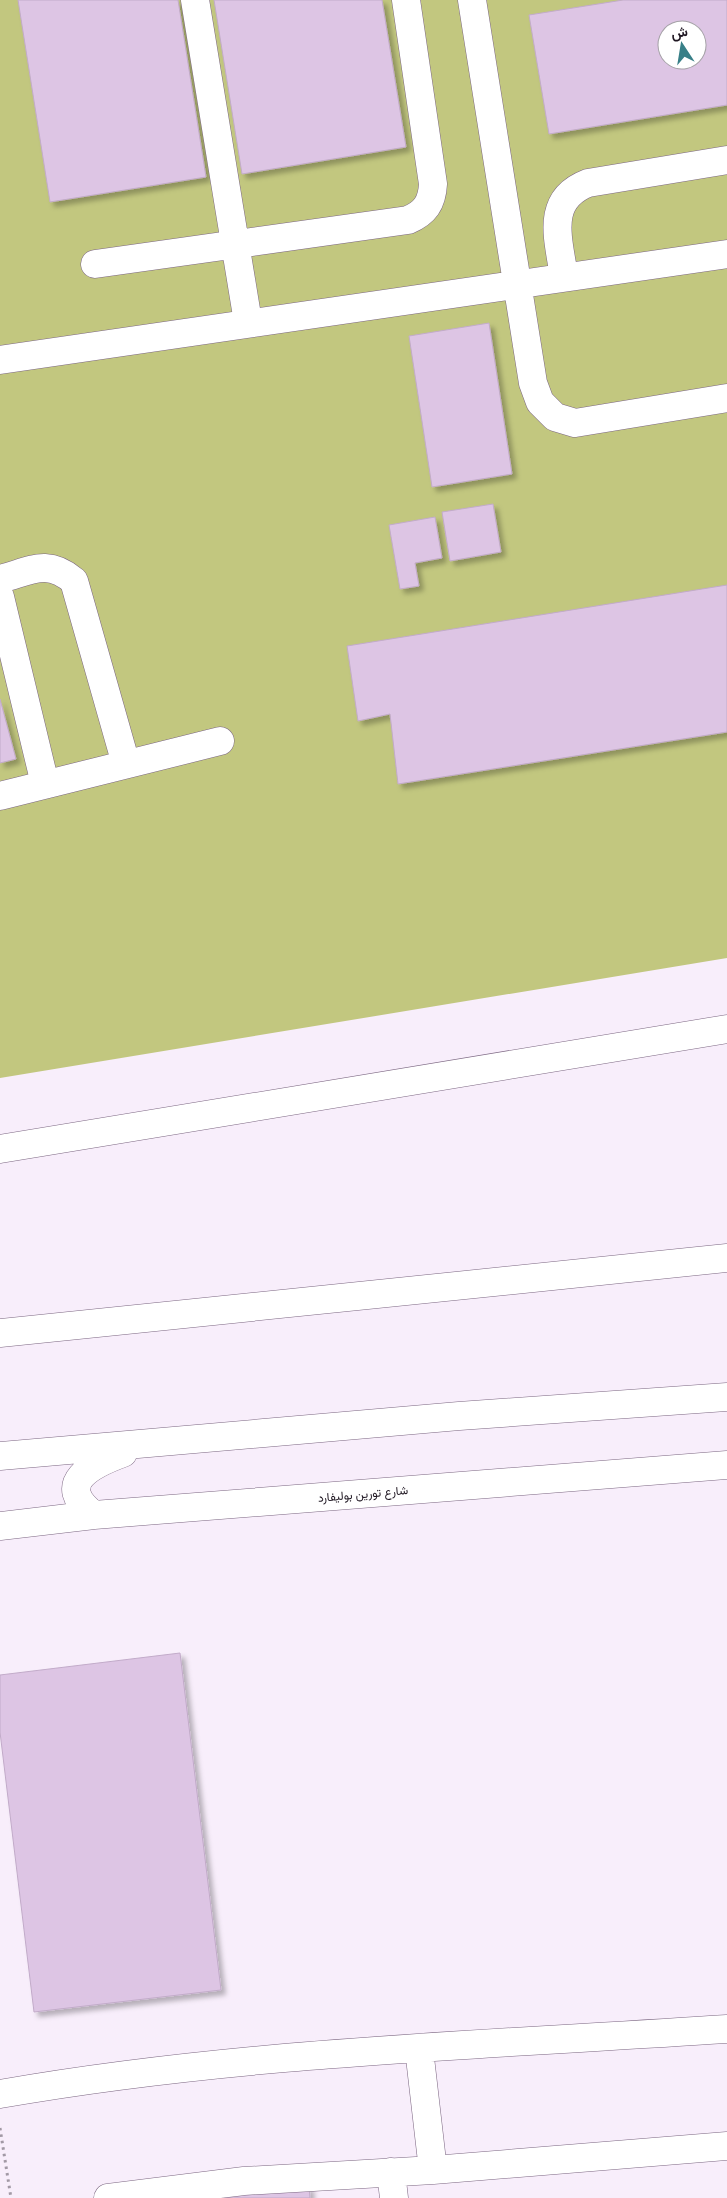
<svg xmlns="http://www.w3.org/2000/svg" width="727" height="2198" viewBox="0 0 727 2198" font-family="Figtree,Vazirmatn,sans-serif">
<defs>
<filter id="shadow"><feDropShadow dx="4.5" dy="4.5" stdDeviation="2.5" flood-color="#0004"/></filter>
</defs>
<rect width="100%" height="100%" fill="#f8eefb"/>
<path fill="#c2c77f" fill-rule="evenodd" d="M0,0H727V958L0,1078ZM667,30H697V60H667Z"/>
<path fill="#ddc5e4" stroke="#c2abc9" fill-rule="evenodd" filter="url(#shadow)" d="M18,0H178L206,177L50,202Z
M214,0H382L406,147L242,174Z
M623,0H727V105L549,134L529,15ZM667,30H697V60H667Z
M489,323L512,474L432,487L409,336Z
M493,504L501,552L450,561L442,512Z
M435,517L442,558L415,563L419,586L400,589L389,525Z
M727,585V732L398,784L390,714L358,721L347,646Z
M0,699L16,759L0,763Z
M180,1653L221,1990L34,2012L0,1732V1675Z
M309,2186L310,2198H205Z"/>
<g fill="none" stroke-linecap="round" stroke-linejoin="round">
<g stroke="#7c6782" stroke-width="29">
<path id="minor" d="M195,0L248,322
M472,0L533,383L540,402L555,417L575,423L727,398
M95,264L408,220C425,213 432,203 433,184L406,0
M564,277C559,240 544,200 588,183L727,160
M0,360L727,254
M0,579C31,571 47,558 74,581L126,764
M0,597L45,784
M0,796L220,741
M0,1149L727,1029
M0,1333L727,1258
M419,2049L433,2170
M0,2094C239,2052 485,2045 727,2029
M391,2172L394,2198
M108,2198L244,2181L433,2170L727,2146"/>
</g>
<g stroke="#7c6782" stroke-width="29">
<path id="major" d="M0,1456L459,1416L727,1397
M94,1515C52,1483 93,1464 123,1453
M0,1526L94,1515L727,1465"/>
</g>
<path stroke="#a299a5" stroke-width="3" stroke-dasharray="2.5 4" stroke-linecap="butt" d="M0,2128L11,2198"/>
<use href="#minor" stroke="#fff" stroke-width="28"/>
<use href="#major" stroke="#fff" stroke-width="28"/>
</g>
<g text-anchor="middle" stroke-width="5" stroke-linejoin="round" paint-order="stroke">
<g font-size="12" fill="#1f1722" stroke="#fff">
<text transform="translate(363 1494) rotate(-5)" y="4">شارع تورين بوليفارد</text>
</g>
</g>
<g transform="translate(682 45) rotate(348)"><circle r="24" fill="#ffffff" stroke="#a5a2a7"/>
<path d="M0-4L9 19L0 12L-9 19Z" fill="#377f87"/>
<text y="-8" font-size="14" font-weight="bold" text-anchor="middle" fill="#1f1722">ش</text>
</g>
</svg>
